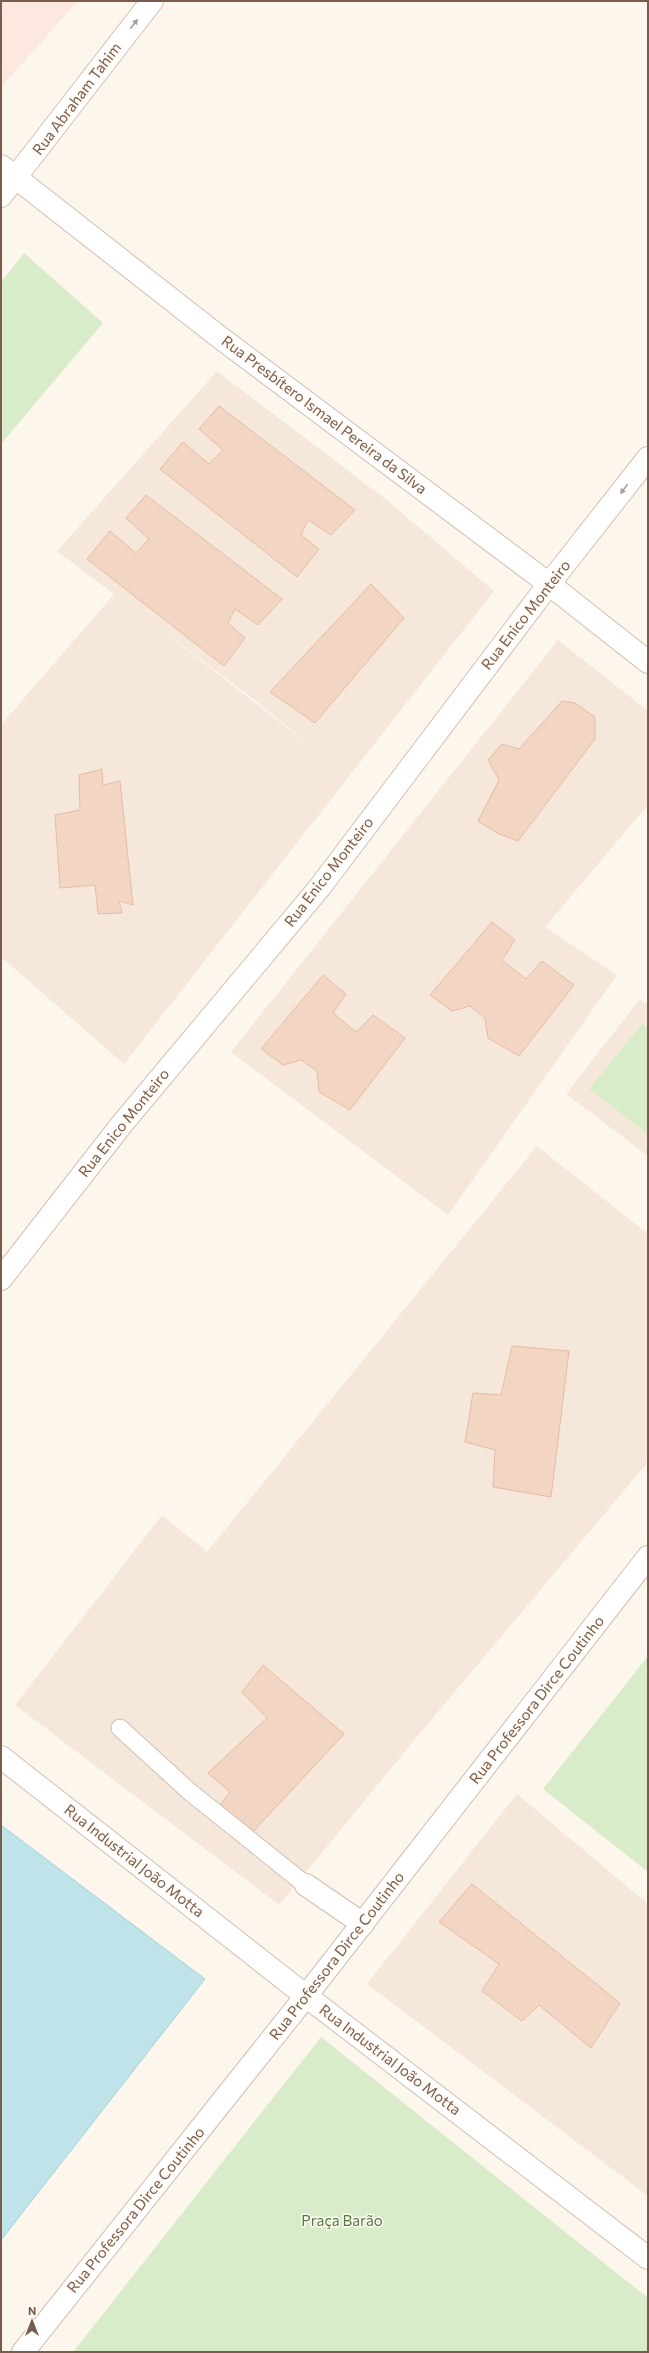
<svg xmlns="http://www.w3.org/2000/svg" width="649" height="2353" viewBox="0 0 649 2353" font-family="Commissioner,sans-serif">
<rect width="100%" height="100%" fill="#fdf6ec"/>
<path fill="#f5e8da" fill-rule="evenodd" d="M217,371L388,501L494,591L124,1064L1,957V725L114,594L57,551ZM146,618L248,695L326,758Z
M558,640L648,711V805L545,927L617,975L448,1215L231,1052Z
M640,999L648,1005V1156L566,1094Z
M537,1146L648,1234V1462L421,1732L279,1905L15,1705L162,1515L207,1552Z
M517,1794L648,1904V2196L367,1984Z"/>
<path fill="#fde8e0" d="M1,1H78L1,87Z"/>
<path fill="#d8ecc9" d="M24,253L103,323L1,444V282Z
M642,1024L648,1028V1134L589,1089Z
M648,1656V1872L543,1789Z
M321,2037L648,2298V2352H73Z"/>
<path fill="#bfe3e8" stroke="#a5d3da" d="M1,1825L205,1979L1,2240Z"/>
<path fill="#f3d5c3" stroke="#e6bba3" d="M219,406L355,510L331,535L308,520L301,535L319,549L297,577L160,469L183,442L209,464L223,450L199,429Z
M146,495L282,599L258,625L235,609L228,623L245,638L224,666L87,559L110,531L136,553L149,539L126,518Z
M371,584L404,618L315,723L270,692Z
M562,701L575,703L595,717V739L518,841L499,834L478,821L499,780L488,760L502,744L519,749Z
M102,769L103,785L120,781L133,905L119,901L122,913L98,914L95,885L60,888L55,815L80,810L79,775Z
M492,922L515,940L502,960L526,979L542,961L574,985L519,1056L488,1038L485,1018L470,1006L452,1011L430,995Z
M323,975L346,994L333,1013L356,1032L373,1015L405,1038L350,1110L319,1092L317,1071L301,1060L283,1065L261,1049Z
M512,1346L569,1351L551,1497L493,1487L495,1450L465,1442L473,1393L501,1395Z
M263,1665L344,1734L250,1835L220,1805L230,1792L208,1773L267,1718L242,1692Z
M472,1884L620,2003L591,2048L539,2005L522,2021L482,1991L499,1964L439,1922Z"/>
<g fill="none" stroke-linecap="round" stroke-linejoin="round">
<g stroke="#d1beb0" stroke-width="19">
<path id="lane" d="M120,1728L190,1792L306,1885"/>
</g>
<g stroke="#d1beb0" stroke-width="24">
<path id="street" d="M1,166L218,336L549,584L648,662
M1,1757L306,1996L648,2258
M306,1885L363,1924
M23,2352L306,1996L648,1557"/>
</g>
<g stroke="#d6c0b0" stroke-width="24">
<path id="secondary" d="M1,196L152,1
M1,1279L122,1124L320,887L549,584L648,458"/>
</g>
<use href="#lane" stroke="#fff" stroke-width="17"/>
<use href="#street" stroke="#fff" stroke-width="22"/>
<use href="#secondary" stroke="#fff" stroke-width="22"/>
</g>
<defs><path id="oneway-solid" d="M-6-.8H1V-3.2L6.5 0L1 3.2V.8H-6Z"/></defs>
<g fill="#af9d94">
<use href="#oneway-solid" transform="translate(134 24) rotate(-53)"/>
<use href="#oneway-solid" transform="translate(624 489) rotate(127)"/>
</g>
<g text-anchor="middle" stroke-width="3" stroke-linejoin="round" paint-order="stroke">
<g font-size="15" fill="#7a5c4d" stroke="#fffaf3">
<text transform="translate(77 99) rotate(-53)" y="5">Rua Abraham Tahim</text>
<text transform="translate(324 415) rotate(37)" y="5">Rua Presbítero Ismael Pereira da Silva</text>
<text transform="translate(526 615) rotate(-52)" y="5">Rua Enico Monteiro</text>
<text transform="translate(329 872) rotate(-52)" y="5">Rua Enico Monteiro</text>
<text transform="translate(124 1123) rotate(-51)" y="5">Rua Enico Monteiro</text>
<text transform="translate(537 1700) rotate(-52)" y="5">Rua Professora Dirce Coutinho</text>
<text transform="translate(134 1861) rotate(38)" y="5">Rua Industrial João Motta</text>
<text transform="translate(337 1956) rotate(-52)" y="5">Rua Professora Dirce Coutinho</text>
<text transform="translate(390 2060) rotate(37)" y="5">Rua Industrial João Motta</text>
<text transform="translate(136 2210) rotate(-51)" y="5">Rua Professora Dirce Coutinho</text>
</g>
<g font-size="15" fill="#537a41" stroke="#fffaf3">
<text x="342" y="2226">Praça Barão</text>
</g>
</g>
<rect width="649" height="2353" fill="none" stroke="#7a5c4d" stroke-width="4"/>
<g transform="translate(32 2321)" stroke="#fffaf3" stroke-width="3" paint-order="stroke">
<path d="M0-3L7 15L0 10L-7 15Z" fill="#7a5c4d"/>
<text y="-6" font-size="11" font-weight="bold" text-anchor="middle" fill="#7a5c4d">N</text>
</g>
</svg>
